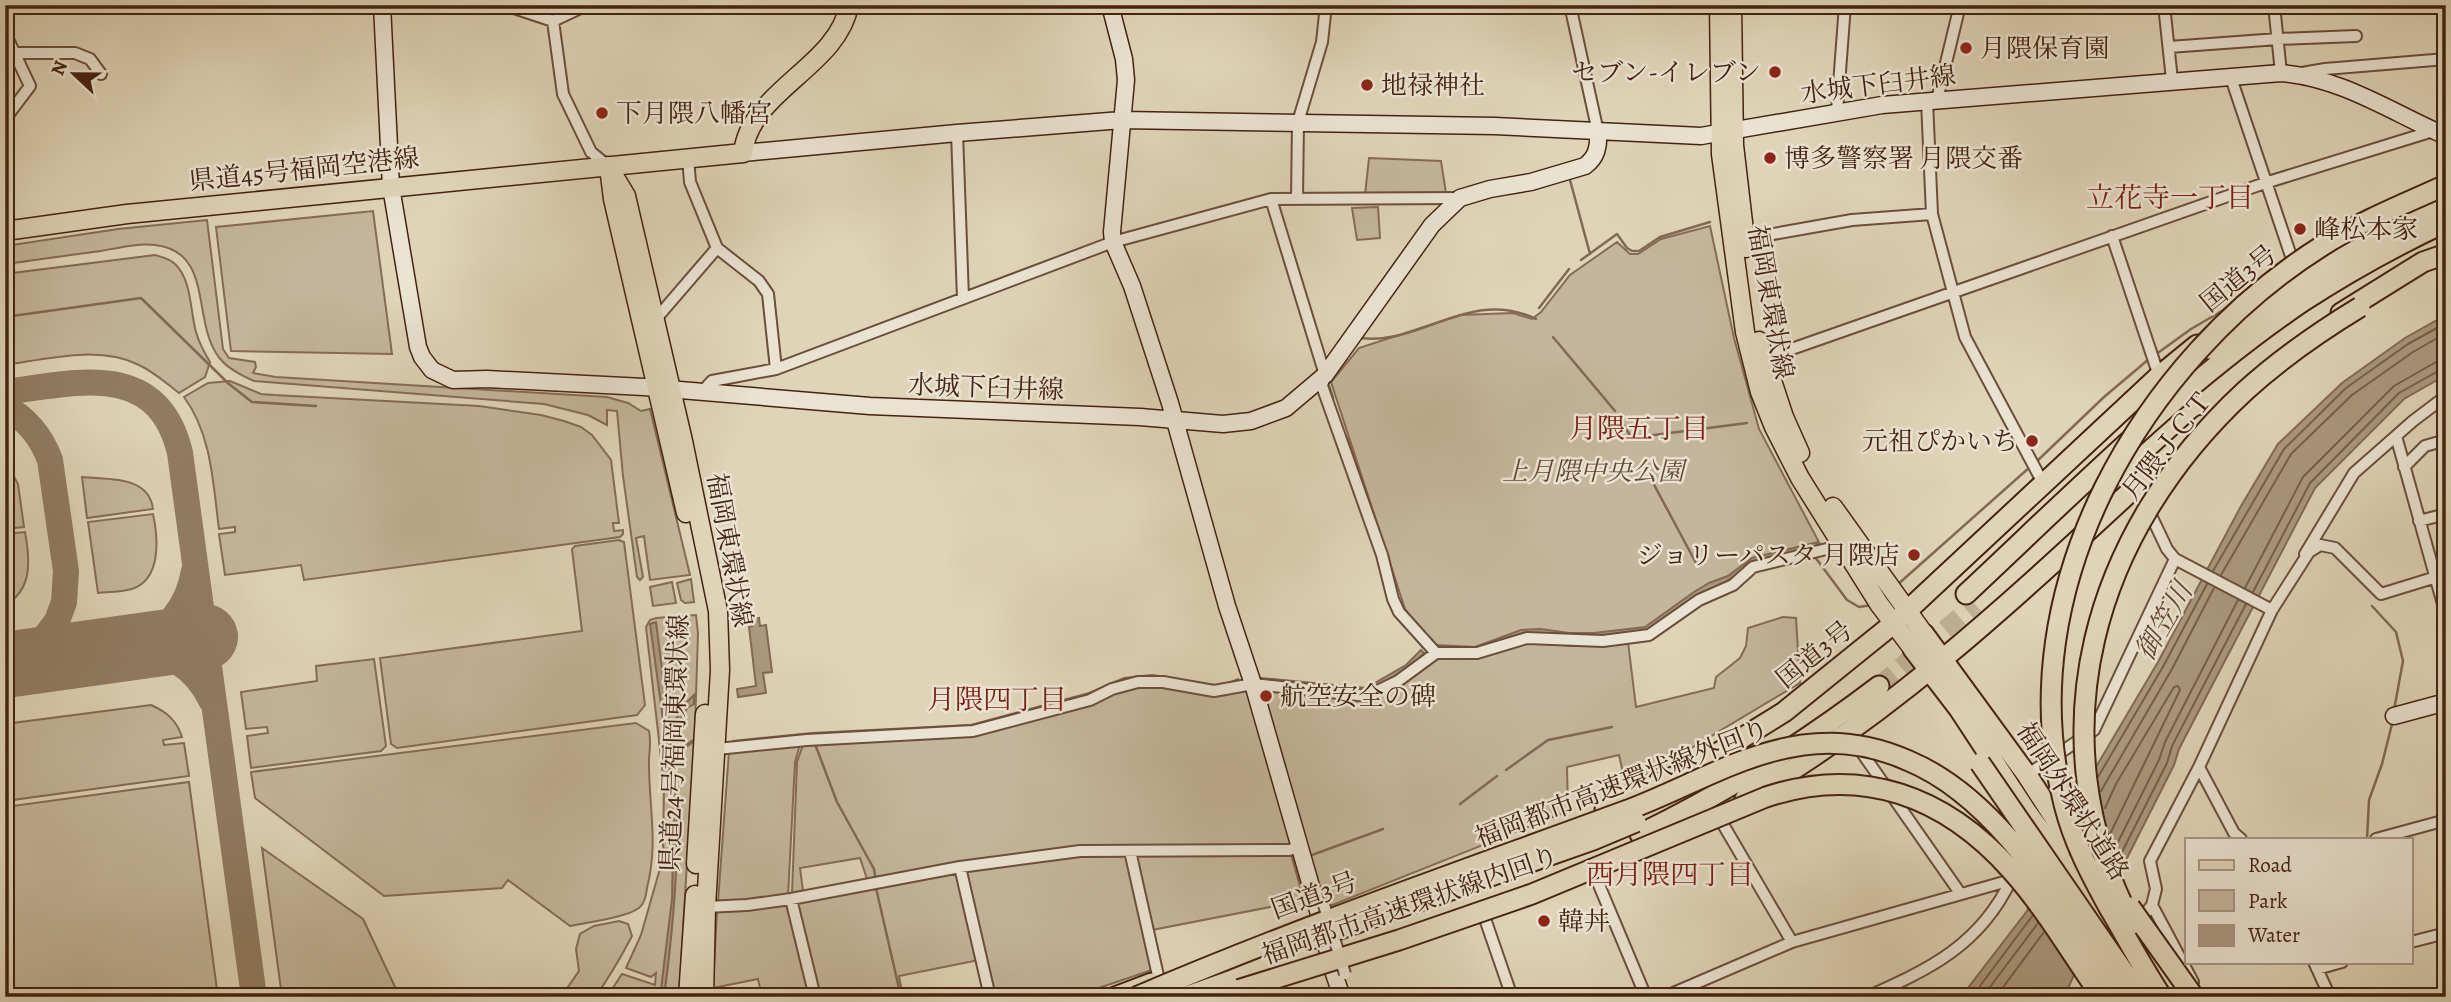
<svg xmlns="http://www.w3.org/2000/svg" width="2451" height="1002" viewBox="0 0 2451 1002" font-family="Alegreya,'Noto Serif JP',serif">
<rect width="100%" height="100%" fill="#dfd4b8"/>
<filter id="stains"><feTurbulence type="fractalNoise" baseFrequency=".00286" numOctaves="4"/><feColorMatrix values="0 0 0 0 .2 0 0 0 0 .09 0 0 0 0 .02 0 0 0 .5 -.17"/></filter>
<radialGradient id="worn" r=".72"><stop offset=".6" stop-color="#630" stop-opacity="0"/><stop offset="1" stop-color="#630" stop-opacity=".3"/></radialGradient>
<path fill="#c4b69c" stroke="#846c56" stroke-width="2" d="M1369,158L1441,161L1446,193L1365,195Z
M1378,207L1380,238L1357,240L1352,208Z
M373,211L392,354L231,351L216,227Z
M207,220L223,349L229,358L255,362L256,367L253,373L276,377L607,397L628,403L641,411L650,409L690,575L650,580L644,536L636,538L643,577L640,580L637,577L623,476L617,411L607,410V425L588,415L544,404L254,381C240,375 224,367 216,353C193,317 212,251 155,245C137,243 118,248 101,251C69,255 37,260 5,264V246L118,229Z
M1710,226L1734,338L1759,429L1821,546L1751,565L1732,581L1647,633L1594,638L1539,636L1476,651L1436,650L1405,609L1331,382L1359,348L1460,315L1513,313L1532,319L1541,312L1570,275L1617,242L1630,254H1638L1661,239Z
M155,255C162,257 170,259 175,264C192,280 190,311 196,332C199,343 204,352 210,362L205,377L179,393C166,383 154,372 139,365C99,345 47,359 5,365V274Z
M230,381L261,394L274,395L479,406L541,415L564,421L581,427L592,435L611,460L619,523H613L614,531L623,530V534L620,537L304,580L301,565L225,575L219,534L235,532V527L219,529C213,484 212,435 184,397L208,383Z
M5,460L18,484L24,527L5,529Z
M82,477C107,480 149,475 153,509L87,518Z
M153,514C158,537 162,579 132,589C121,592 109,592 98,593L88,522Z
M25,532C30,559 33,590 5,605V534Z
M619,540L624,542L645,705L637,715L397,748L391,744L380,658L582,631L572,549L575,546Z
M691,579L694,602L685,603L681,600L677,583Z
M672,582L676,603L653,606L650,587Z
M696,615L698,633L695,728L679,997H607L622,974L655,985L656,973L651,977L626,968L641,935L661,865L671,862V851L664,850L663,846L664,784L646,627L650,620L656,618Z
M1783,617L1796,618L1800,683L1626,787L1619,755L1567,767L1568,811L1325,908L1262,692L1295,690L1368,701L1400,685L1437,658L1471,659L1524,643H1550L1569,646L1628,642L1636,707L1714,688L1716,677L1740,658L1746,646L1748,628Z
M374,659L386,746L381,751L251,768L247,736L268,733L267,727L246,729L241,692L317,681L316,666Z
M1139,685L1247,688L1292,842L1288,846L1078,847L867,879L860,858L800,868L803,891L792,894L797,762L804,742L952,736Z
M151,705C167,712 177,721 182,737L163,740L164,745L184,743L189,776L5,801V724Z
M636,723L649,731C651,740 650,748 649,758C648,804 659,841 647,888C646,895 645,903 639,908C625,918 588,922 570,926L508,880L502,888L384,896L255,798L251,772Z
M796,743L799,748L795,762L788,896L750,902H718L729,751Z
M189,782L218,997H5V807Z
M262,848L363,919L396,989L407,997H282Z
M1081,854H1123L1129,858L1155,969L1072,997H993L964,873L967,870Z
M1138,854H1290L1294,856L1306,900L1152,930L1134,858Z
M954,872L958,874L979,960L899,976L903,997H819L796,903Z
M785,904L790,905L811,997H762L758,979L713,988L717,912L750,910Z
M619,921L628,924L632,936C621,957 609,978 595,997H561L579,971L576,949L580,934L594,926Z"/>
<path fill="#aa987f" stroke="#816953" stroke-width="2" d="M2446,315V375L2404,399L2315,488L2179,749L2174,765L2122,868L2066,993L2062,997H1974L1971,991L1967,997H1961L2027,911L2093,772L2158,662L2241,506L2278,444L2342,383L2405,338Z
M1818,542L1817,546L1755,561L1720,586L1697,595L1676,614L1647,632L1611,634L1601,637L1569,636L1475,651L1436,649L1437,645L1475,647L1521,630L1541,629L1569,633H1594L1645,627L1694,592L1709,583L1728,576L1752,558Z
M759,618L760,626L766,625L772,672L763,673L766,693L738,697L737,689L756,686L749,627L753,626V619Z
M656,622L670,731L683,706L694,695V704L687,708L670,739L673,753L693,740V742L674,756C681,839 675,915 664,997H660L672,899L674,801L650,624Z
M1421,650L1424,653L1409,669L1371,691L1362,692L1311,684L1261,682V678L1366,688L1406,665Z
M1152,675L1214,685L1222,686L1238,679L1240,685L1222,689L1163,680L972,729L733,744V741L812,733L971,725L1089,693L1124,678Z"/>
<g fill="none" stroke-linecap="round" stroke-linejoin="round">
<path stroke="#765e48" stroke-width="2" d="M2213,571L2284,449L2346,388L2408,344L2446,323
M2221,575L2291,454L2352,395L2413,352L2446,333
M2245,588L2303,477L2394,386L2436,362L2446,361
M2253,592L2310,483L2399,393L2440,370H2446
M2098,777L2164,665L2207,584
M2101,791L2172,669L2214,588
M2105,808L2116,784L2174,687L2178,686L2180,690L2110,834
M2114,850L2159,760L2165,742L2238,600
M2118,860L2167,763L2172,746L2246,604
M1981,997L1980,986L2033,915
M1989,997L1990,987L2038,923
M2000,997L2001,990L2044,932"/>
<path stroke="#816953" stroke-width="2.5" d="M1570,180L1590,254
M1581,260L1617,234L1627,248L1632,251H1639L1660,237L1710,222
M1539,308L1569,269
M5,317L141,298L229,384L252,402L316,406
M1553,337L1615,411
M1361,338C1422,346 1469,287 1536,319
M2155,355L2191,329L2234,304
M1329,386L1333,398
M1623,424L1631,437
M1347,438L1359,473
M1631,438L1747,423
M2035,463L2104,397L2149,359
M1644,466L1696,563
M1370,505L1388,557L1395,585
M1815,557L1847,600L1859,607L1872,605
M1896,586L2030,467
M2372,606L2396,632L2403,661L2394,710
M1396,616L1423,647
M815,744L837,802L874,869L876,881
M1506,770L1548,740L1612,727
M1460,804L1497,776
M2367,839L2369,800L2382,764L2393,720
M1312,855L1383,829
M1292,857L1303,896
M876,888L901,997
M2324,971L2336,997"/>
<path stroke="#917c64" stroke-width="26" d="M5,392C75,383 158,359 180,453L254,997
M5,407C27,419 41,436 50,460L66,571L64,602L57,621L45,637L30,651L5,663
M132,647C167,650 196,668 211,700
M132,647C166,633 188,607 194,571"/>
<path stroke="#917c64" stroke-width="66" d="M5,665L205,637"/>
<path stroke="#c0b197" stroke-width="19" stroke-dasharray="19 10" stroke-linecap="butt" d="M1879,686L1975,604"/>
<g stroke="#6a4f3b" stroke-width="14">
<path id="street" d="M505,5L553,21
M587,5L553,21L563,94L591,152L608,166
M1570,5L1598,132
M2164,5L2172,80
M2274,5L2281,73
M5,33L30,86L5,119
M2169,47L2278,39L2356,36
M5,56L13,53H75L90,59L101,74
M2302,73L2325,69L2446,59
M2230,75L2294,265
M1937,100L1960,5
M1927,101L1932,214L1965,337L2043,483
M1837,111L1845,5
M957,133L963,298
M688,158L690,182L717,248L759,281L768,294L776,369
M1271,199L1325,375L1322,386L1382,555L1393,599L1399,612L1436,653
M1297,199L1298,122L1322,42L1326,5
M2112,236L2159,376
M1745,239L1852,220L1932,214
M655,320L717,248
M1763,359L2265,183L2433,131
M701,393L712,381L776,369L1113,242L1271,199L1460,198
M2396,436L2446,615
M2404,467L2425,446L2446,440
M2136,484L2167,549L2175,559L2272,610
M2419,521L2446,514
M2305,554L2354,473L2413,421L2446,396
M1858,747L1960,893
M717,749L807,740L973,731L1090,700L1112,689L1138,682H1163L1214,691L1253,684L1367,696L1398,681L1436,653H1477L1527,638L1603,641L1649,635L1699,600L1733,585L1753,567L1843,545
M2199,767L2234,833L2241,839
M2027,775L2094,730L2175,559
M1720,814L1724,826L1792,942
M2376,839L2446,820
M1130,851L1159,980
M960,867L990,997
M1594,873L1646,997
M791,899L815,997
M2152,905L2193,982
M706,907L747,905L791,899L960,867L1080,851L1289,850L1299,847
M1483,913L1512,997
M2137,924L2152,905L2156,889L2150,861L2199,767L2272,610L2309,552L2320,545L2335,548L2381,594L2446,574
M2411,942L2446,933
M2314,962L2330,997
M2317,969L2342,962
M1664,997L1792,942L2011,880L2014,872
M1867,997C1930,969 1980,945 2011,880
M2084,997L2094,982"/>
</g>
<g stroke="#432311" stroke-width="19">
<path id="secondary" d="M382,5L391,187L418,347L422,357L432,370L453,380L487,379L644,387L870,406L1140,417L1223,424L1251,421L1286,408L1325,375L1432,225L1460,198L1490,189L1531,182L1585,166C1597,157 1599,146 1598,132
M1110,5L1124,59L1126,80L1112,232L1113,242L1132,286L1170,403L1227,606L1253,684L1321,921L1330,962L1342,997
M743,153L957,133L1122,120L1495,126L1701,136L1882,105L2281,73C2342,78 2391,112 2446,136
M2394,716L2446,702"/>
</g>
<g stroke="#432311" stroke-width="21">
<path id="primary" d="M1719,5L1721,154L1745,332L1760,392L1774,427L1800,478L1879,604L1913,649
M1732,5L1734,145L1746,248
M608,166L626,196L683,441L718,611L720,670L706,907L704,997
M610,175L613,199L686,513
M5,231L127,214L743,153C750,90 838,67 849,5
M1759,341L1784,417L1800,453
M1833,507L1924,634
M696,864L705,714
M688,997L695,895"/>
</g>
<g stroke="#432311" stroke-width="23">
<path id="highway" d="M2341,313L2423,262L2446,254
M2209,349L2312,275L2377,236L2446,203
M1966,594C2074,493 2180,385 2302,302C2348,272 2397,245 2446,222
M1924,634L2027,775L2072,845
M1913,649L1959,709L2026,811L2070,872L2111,939
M1745,799C1917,700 2057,557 2203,425
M1605,810L1700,764L1784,712L1893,624L2159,376L2197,345
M1640,834C1725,793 1804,743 1879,686
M2132,934L2178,997
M1115,997L1152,983"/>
</g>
<use href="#street" stroke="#eae3d1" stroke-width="10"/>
<use href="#secondary" stroke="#eae3d1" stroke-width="16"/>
<use href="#primary" stroke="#dfd4b8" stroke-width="18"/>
<use href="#highway" stroke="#dfd4b8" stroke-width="19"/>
<g stroke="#6a4f3b" stroke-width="14" stroke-linecap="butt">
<path id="street-bridge" d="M1324,905L1345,974"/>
</g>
<g stroke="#432311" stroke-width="23" stroke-linecap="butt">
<path id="highway-bridge" d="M1980,763L2141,997
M2130,907L2194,997
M2132,924C2034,734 2093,532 2245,391C2280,359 2319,332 2360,307
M1303,942L1593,840L1636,822
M1136,997C1297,928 1462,871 1625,811C1685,789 1739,754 1803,745C1839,740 1876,746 1909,761C2004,801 2064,916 2122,997
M1185,997L1227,982
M1215,997L1399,940L1532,894L1766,797C1862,765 1945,796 2011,870C2046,909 2072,955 2102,997
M2162,997C2142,967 2126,936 2108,906C2090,873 2073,841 2064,804C2008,589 2143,359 2322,246C2361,221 2404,204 2446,185"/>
</g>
<use href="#street-bridge" stroke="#eae3d1" stroke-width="10"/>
<use href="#highway-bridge" stroke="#dfd4b8" stroke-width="19"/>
</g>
<g fill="#8f2418" stroke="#eae3d1" stroke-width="2.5">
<circle cx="1966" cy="48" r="7"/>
<circle cx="1775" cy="72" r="7"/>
<circle cx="1367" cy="85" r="7"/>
<circle cx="602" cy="113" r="7"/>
<circle cx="1770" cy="158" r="7"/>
<circle cx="2300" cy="229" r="7"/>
<circle cx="2032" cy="441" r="7"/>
<circle cx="1914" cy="555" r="7"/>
<circle cx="1266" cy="696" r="7"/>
<circle cx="1544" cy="921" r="7"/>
</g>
<g text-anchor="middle" stroke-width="5" stroke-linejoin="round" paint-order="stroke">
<g font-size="26" fill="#432311" stroke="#eae3d1" text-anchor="start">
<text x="1980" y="57">月隈保育園</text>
<text x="1761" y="81" text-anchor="end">セブン-イレブン</text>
<text x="1381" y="94">地禄神社</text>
<text x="616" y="122">下月隈八幡宮</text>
<text x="1784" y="167">博多警察署 月隈交番</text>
<text x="2314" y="238">峰松本家</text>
<text x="2018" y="450" text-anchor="end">元祖ぴかいち</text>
<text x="1900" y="564" text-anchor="end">ジョリーパスタ 月隈店</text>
<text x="1280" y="705">航空安全の碑</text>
<text x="1558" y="930">韓丼</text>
</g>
<g font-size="26" fill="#432311" stroke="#eae3d1">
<text transform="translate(1878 84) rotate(-7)" y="9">水城下臼井線</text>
<text transform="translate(304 169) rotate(-6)" y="9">県道45号福岡空港線</text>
<text transform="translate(2238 278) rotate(-39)" y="9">国道3号</text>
<text transform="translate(1771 302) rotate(80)" y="9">福岡東環状線</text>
<text transform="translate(986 387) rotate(2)" y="9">水城下臼井線</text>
<text transform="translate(2167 445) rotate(-52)" y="9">月隈ＪＣＴ</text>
<text transform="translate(730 550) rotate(80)" y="9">福岡東環状線</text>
<text transform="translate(1814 654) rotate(-39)" y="9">国道3号</text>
<text transform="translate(674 743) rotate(-88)" y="9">県道24号福岡東環状線</text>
<text transform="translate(1622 783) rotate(-21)" y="9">福岡都市高速環状線外回り</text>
<text transform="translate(2073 801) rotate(57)" y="9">福岡外環状道路</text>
<text transform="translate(1314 895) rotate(-20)" y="9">国道3号</text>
<text transform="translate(1410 905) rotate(-19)" y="9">福岡都市高速環状線内回り</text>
</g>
<g font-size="26" font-style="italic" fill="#634834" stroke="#eae3d1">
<text x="1593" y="480">上月隈中央公園</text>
</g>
<g font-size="28" fill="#7a1f14" stroke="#eae3d1">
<text x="2170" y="207">立花寺一丁目</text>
<text x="1639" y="438">月隈五丁目</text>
<text x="997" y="709">月隈四丁目</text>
<text x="1670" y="884">西月隈四丁目</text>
</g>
<g font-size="28" font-style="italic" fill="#624632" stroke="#eae3d1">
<text transform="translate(2163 621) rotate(-60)" y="10">御笠川</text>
</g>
</g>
<rect width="2451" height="1002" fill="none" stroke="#dfd4b8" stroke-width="28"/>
<rect x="7" y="7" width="2437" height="988" fill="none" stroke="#432311" stroke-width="3.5"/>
<rect x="14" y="14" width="2423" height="974" fill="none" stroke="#432311" stroke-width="2"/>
<rect x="2185" y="838" width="228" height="126" fill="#eae3d1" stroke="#a79684" stroke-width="2"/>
<rect x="2199" y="860" width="35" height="10" fill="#dfd4b8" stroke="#a79684" stroke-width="2"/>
<text x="2248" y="872" font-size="21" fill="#432311">Road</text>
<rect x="2199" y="890" width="35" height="21" fill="#c4b69c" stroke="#a79684" stroke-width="2"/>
<text x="2248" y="908" font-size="21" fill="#432311">Park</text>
<rect x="2199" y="925" width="35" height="21" fill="#aa987f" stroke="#a79684" stroke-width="2"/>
<text x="2248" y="942" font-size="21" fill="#432311">Water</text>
<g transform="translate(74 74) rotate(292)" stroke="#eae3d1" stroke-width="5" paint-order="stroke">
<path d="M0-5L12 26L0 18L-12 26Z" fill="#432311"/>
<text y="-10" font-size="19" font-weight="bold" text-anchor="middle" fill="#432311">N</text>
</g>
<rect width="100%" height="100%" filter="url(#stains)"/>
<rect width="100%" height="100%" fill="url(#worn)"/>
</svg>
